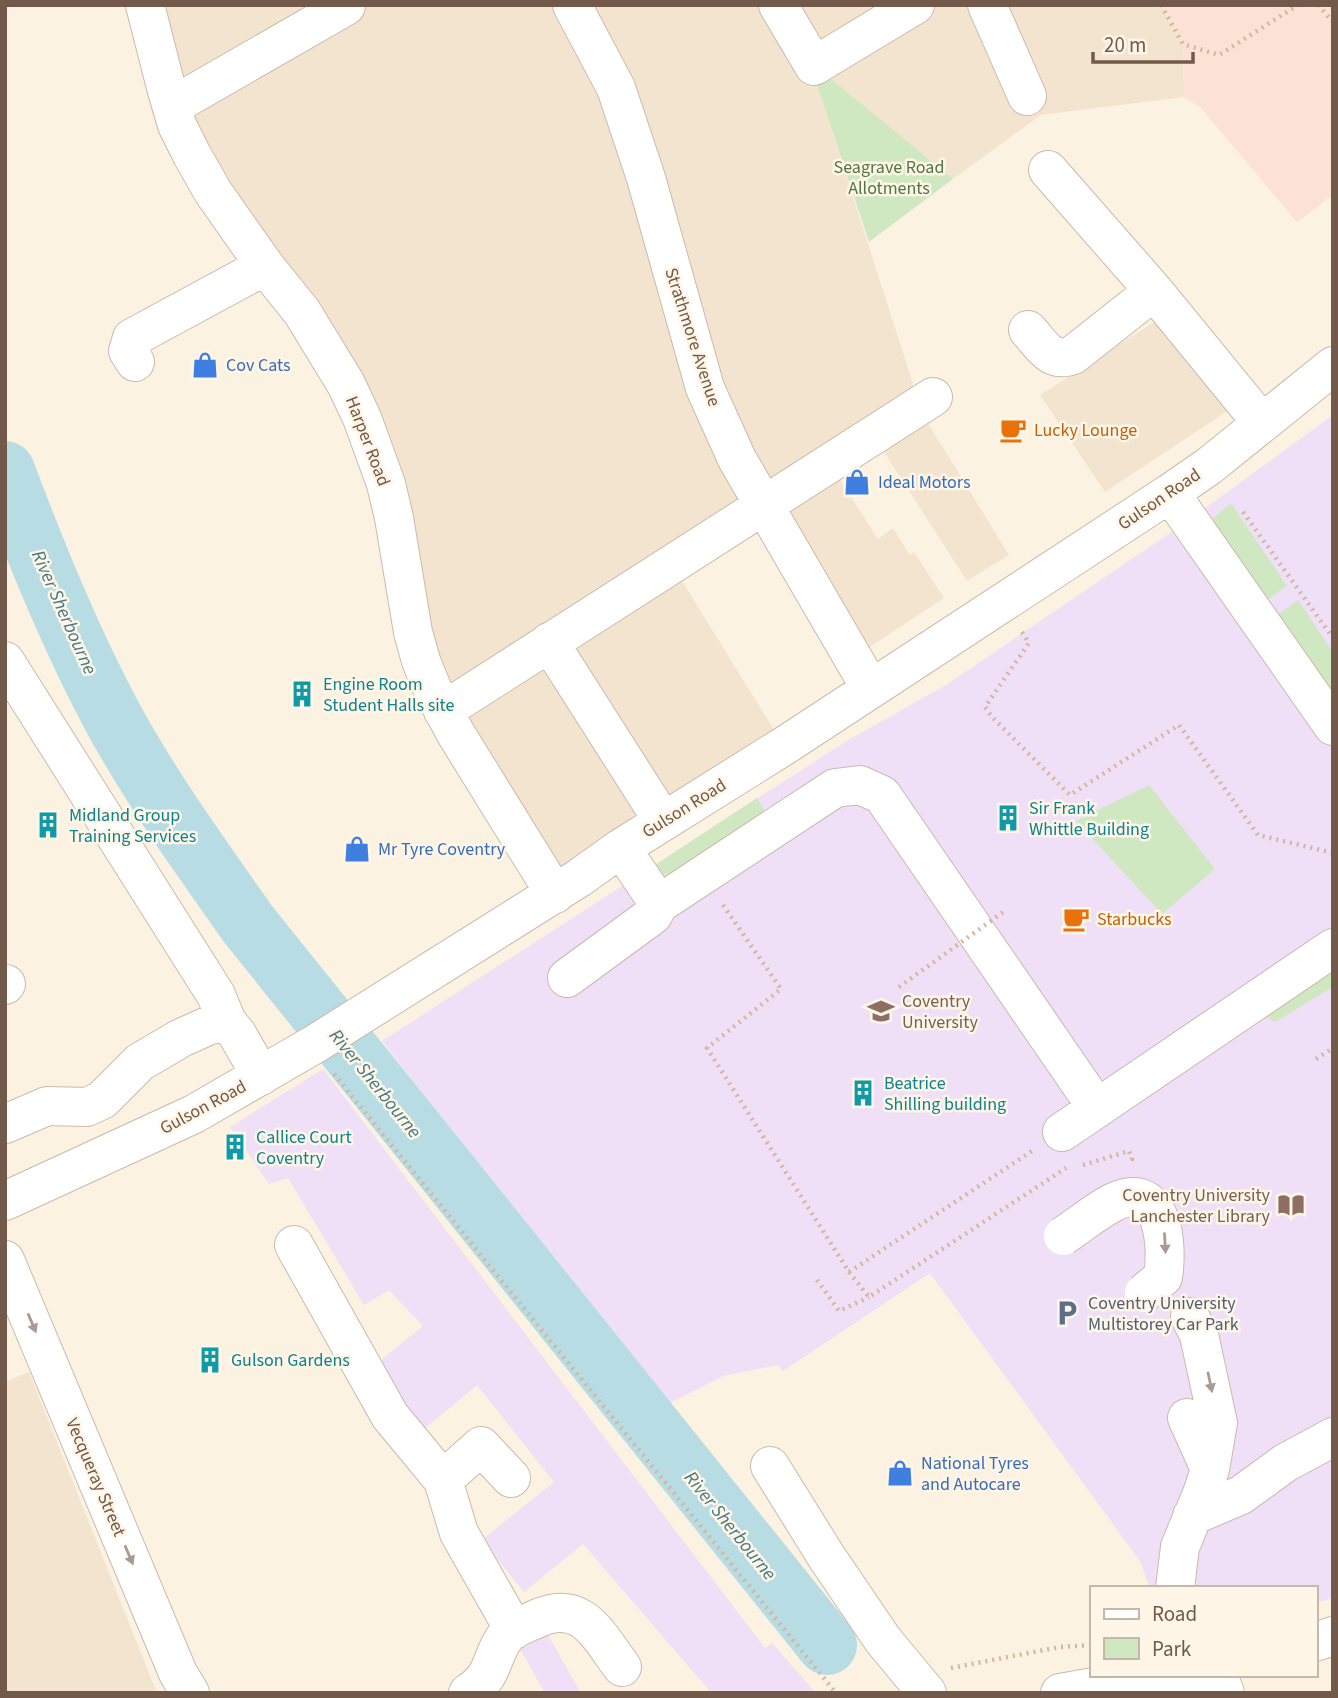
<svg xmlns="http://www.w3.org/2000/svg" width="1338" height="1698" viewBox="0 0 1338 1698" font-family="'Source Sans 3',sans-serif">
<rect width="100%" height="100%" fill="#fbf2e2"/>
<path fill="#f3e4d0" d="M145,5H1161L1183,44L1184,97L1041,115L953,179L810,63L923,415L1009,555L967,581L877,441L832,467L878,539L893,528L910,555L914,552L944,598L853,658L767,512L674,568L784,746L555,894L456,734L386,484L213,192Z
M1168,313L1232,408L1105,492L1040,395Z
M29,1372L157,1693H5V1382Z"/>
<path fill="#fce2d5" d="M1161,5H1333V195L1297,222L1200,107L1184,97L1183,44Z"/>
<path fill="#efdff7" d="M1333,415V1598L1315,1603V1588H1150L1140,1561L930,1273L783,1371L778,1365L723,1376L664,1406L382,1041L845,742L946,685L1182,525Z
M323,1069L765,1648L772,1643L816,1693H708L709,1690L583,1544L524,1592L482,1540L554,1482L477,1385L423,1430L375,1365L423,1326L389,1290L364,1305L288,1178L269,1184L230,1127Z
M548,1635L581,1693H545L520,1649Z"/>
<path fill="#d0e8c1" d="M809,61L953,179L869,242Z
M1231,503L1287,586L1261,604L1211,520Z
M1298,600L1333,652V700L1271,620Z
M1149,785L1215,869L1162,914L1076,821Z
M757,798L765,811L671,873L662,874L655,865Z
M1333,971V987L1275,1022L1261,1014Z"/>
<g fill="none" stroke-linecap="round" stroke-linejoin="round">
<path stroke="#b7dce4" stroke-width="60" d="M5,471C37,556 71,640 114,720C153,791 201,857 248,924L827,1645"/>
<g stroke="#ccbaa9" stroke-width="40">
<path id="minor" d="M145,5L167,91L177,125L192,155L213,192L265,266L302,312L346,384L362,418L386,484L394,518L413,632L421,661L434,693L456,734L555,894
M572,5L616,88L646,178L705,388L737,459L871,689
M778,5L814,66L915,5
M987,5L1027,96
M172,106L346,6
M1048,170L1154,291L1262,423
M1028,330C1042,345 1050,364 1073,355L1154,291
M135,362L128,351L132,338L265,266
M1170,493L1333,726
M549,642L663,821
M5,661L216,995L227,1022
M443,711L933,397
M659,904L835,788L860,785L882,795L1097,1108
M567,978L653,915L659,904L621,848
M5,985L6,984
M5,1124L47,1106L87,1107L102,1100L140,1062L181,1038L210,1025L227,1022L237,1034L261,1076
M1062,1132L1333,948
M5,1201L194,1114L315,1044L579,878L621,848L784,746L1170,493L1209,466L1333,366
M294,1245L390,1416L443,1480
M5,1260L178,1673L190,1693
M1187,1418L1210,1469
M770,1466L826,1556L883,1640L927,1693
M511,1478L481,1446L443,1480L459,1533L514,1630
M1192,1516L1241,1495L1285,1463L1333,1437
M1175,1588L1180,1547L1203,1491L1210,1469L1218,1423L1199,1335L1190,1317
M1315,1642L1333,1636
M1218,1675L1225,1693
M468,1693C494,1676 489,1663 503,1640C510,1629 523,1625 534,1620C582,1597 597,1634 622,1667
M1060,1693L1133,1680L1186,1683"/>
</g>
<path stroke="#d4b59e" stroke-width="4.5" stroke-dasharray="2 5" stroke-linecap="butt" d="M1161,5L1183,44L1219,55L1298,5
M1318,5L1333,22
M1243,512L1333,638
M1022,632L1029,643L985,707L992,717L1070,795L1179,725L1258,835L1333,853
M723,905L781,989L707,1048L849,1272L869,1297L1066,1168
M1316,1059L1333,1048
M334,1074L836,1693
M1083,1165L1129,1151L1132,1159L1128,1161
M849,1272L1032,1151
M817,1280L839,1311L869,1297
M951,1668L1060,1647L1091,1645"/>
<use href="#minor" stroke="#fff" stroke-width="38"/>
<g stroke="#ccbaa9" stroke-width="40" stroke-linecap="butt">
<path id="minor-bridge" d="M1063,1236C1080,1225 1096,1211 1114,1202C1164,1178 1168,1246 1163,1277L1144,1293"/>
</g>
<path stroke="#d4b59e" stroke-width="4.5" stroke-dasharray="2 5" stroke-linecap="butt" d="M899,987L1006,910"/>
<use href="#minor-bridge" stroke="#fff" stroke-width="38"/>
</g>
<defs><path id="oneway-solid" d="M-6-.8H1V-3.2L6.5 0L1 3.2V.8H-6Z" transform="scale(1.75)"/></defs>
<g fill="#aa9b92">
<use href="#oneway-solid" transform="translate(1165 1243) rotate(87)"/>
<use href="#oneway-solid" transform="translate(32 1323) rotate(67)"/>
<use href="#oneway-solid" transform="translate(1210 1382) rotate(78)"/>
<use href="#oneway-solid" transform="translate(129 1555) rotate(67)"/>
</g>
<defs>
<g id="shop-bare" transform="scale(2.1)"><path d="M-5-2.5h2.3a2.7 3.5 0 0 1 5.4 0H5L5.5 6h-11ZM-1.5-2.5h3a1.5 2.3 0 0 0-3 0Z" fill="#3f7fe0" stroke="#fff6e7" stroke-width="2.5" paint-order="stroke"/></g>
<g id="cafe-bare" transform="scale(2.1)"><path d="M-5.5-4.5H6V0H3Q3 3.5 0 3.5H-2.5Q-5.5 3.5-5.5 0ZM3-3.2v2h1.7v-2ZM-6 4.5H4V6H-6Z" fill="#e8710a" stroke="#fff6e7" stroke-width="2.5" paint-order="stroke"/></g>
<g id="building-bare" transform="scale(2.1)"><path d="M-4-6H4V6H1V3H-1V6H-4ZM-2.5-4.3h1.7v1.8h-1.7ZM.8-4.3h1.7v1.8H.8ZM-2.5-1h1.7V.8h-1.7ZM.8-1h1.7V.8H.8Z" fill="#0f9aa8" stroke="#fff6e7" stroke-width="2.5" paint-order="stroke"/></g>
<g id="university-bare" transform="scale(2.1)"><path d="M0-5L7-2L0 1L-7-2ZM-4 1L0 2.5L4 1V4Q0 6-4 4Z" fill="#8d6e63" stroke="#fff6e7" stroke-width="2.5" paint-order="stroke"/></g>
<g id="library-bare" transform="scale(2.1)"><path d="M-6-4Q-3-5.5-.7-3.5V5Q-3 3-6 4ZM6-4Q3-5.5 .7-3.5V5Q3 3 6 4Z" fill="#8d6e63" stroke="#fff6e7" stroke-width="2.5" paint-order="stroke"/></g>
<g id="parking-bare" transform="scale(2.1)"><path d="M-3.5-5.5H1a3.5 3.5 0 0 1 0 7H-1V5.5H-3.5ZM-1-3.4V-.6H.8a1.4 1.4 0 0 0 0-2.8Z" fill="#5c6f8a" stroke="#fff6e7" stroke-width="2.5" paint-order="stroke"/></g>
</defs>
<g fill-rule="evenodd">
<use href="#shop-bare" x="205" y="365"/>
<use href="#cafe-bare" x="1013" y="430"/>
<use href="#shop-bare" x="857" y="482"/>
<use href="#building-bare" x="302" y="694"/>
<use href="#building-bare" x="1008" y="818"/>
<use href="#building-bare" x="48" y="825"/>
<use href="#shop-bare" x="357" y="849"/>
<use href="#cafe-bare" x="1076" y="919"/>
<use href="#university-bare" x="881" y="1011"/>
<use href="#building-bare" x="863" y="1093"/>
<use href="#building-bare" x="235" y="1147"/>
<use href="#library-bare" x="1291" y="1205"/>
<use href="#parking-bare" x="1067" y="1313"/>
<use href="#building-bare" x="210" y="1360"/>
<use href="#shop-bare" x="900" y="1473"/>
</g>
<g text-anchor="middle" stroke-width="5" stroke-linejoin="round" paint-order="stroke">
<g font-size="18" fill="#507842" stroke="#fff6e7">
<text x="889" y="173">Seagrave Road<tspan x="889" dy="21">Allotments</tspan></text>
</g>
<g font-size="18" fill="#725949" stroke="#fff6e7">
<text transform="translate(693 337) rotate(72)" y="6">Strathmore Avenue</text>
<text transform="translate(368 441) rotate(69)" y="6">Harper Road</text>
<text transform="translate(1159 499) rotate(-34)" y="6">Gulson Road</text>
<text transform="translate(684 808) rotate(-32)" y="6">Gulson Road</text>
<text transform="translate(203 1107) rotate(-28)" y="6">Gulson Road</text>
<text transform="translate(96 1477) rotate(67)" y="6">Vecqueray Street</text>
</g>
<g font-size="18" fill="#366cbe" stroke="#fff6e7" text-anchor="start">
<text x="226" y="371">Cov Cats</text>
<text x="878" y="488">Ideal Motors</text>
<text x="378" y="855">Mr Tyre Coventry</text>
<text x="921" y="1469">National Tyres<tspan x="921" dy="21">and Autocare</tspan></text>
</g>
<g font-size="18" fill="#c56008" stroke="#fff6e7" text-anchor="start">
<text x="1034" y="436">Lucky Lounge</text>
<text x="1097" y="925">Starbucks</text>
</g>
<g font-size="18" fill="#0d838f" stroke="#fff6e7" text-anchor="start">
<text x="323" y="690">Engine Room<tspan x="323" dy="21">Student Halls site</tspan></text>
<text x="1029" y="814">Sir Frank<tspan x="1029" dy="21">Whittle Building</tspan></text>
<text x="69" y="821">Midland Group<tspan x="69" dy="21">Training Services</tspan></text>
<text x="884" y="1089">Beatrice<tspan x="884" dy="21">Shilling building</tspan></text>
<text x="256" y="1143">Callice Court<tspan x="256" dy="21">Coventry</tspan></text>
<text x="231" y="1366">Gulson Gardens</text>
</g>
<g font-size="18" fill="#785e54" stroke="#fff6e7" text-anchor="start">
<text x="902" y="1007">Coventry<tspan x="902" dy="21">University</tspan></text>
<text x="1270" y="1201" text-anchor="end">Coventry University<tspan x="1270" dy="21">Lanchester Library</tspan></text>
</g>
<g font-size="18" fill="#4e5e75" stroke="#fff6e7" text-anchor="start">
<text x="1088" y="1309">Coventry University<tspan x="1088" dy="21">Multistorey Car Park</tspan></text>
</g>
<g font-size="19" font-style="italic" fill="#447885" stroke="#fff6e7">
<text transform="translate(65 612) rotate(66)" y="7">River Sherbourne</text>
<text transform="translate(376 1083) rotate(51)" y="7">River Sherbourne</text>
<text transform="translate(731 1525) rotate(51)" y="7">River Sherbourne</text>
</g>
</g>
<rect width="1338" height="1698" fill="none" stroke="#725949" stroke-width="14"/>
<rect x="1090" y="1586" width="228" height="91" fill="#fff6e7" stroke="#c7b7a8" stroke-width="2"/>
<rect x="1104" y="1609" width="35" height="10" fill="#ffffff" stroke="#c7b7a8" stroke-width="2"/>
<text x="1152" y="1621" font-size="21" fill="#725949">Road</text>
<rect x="1104" y="1638" width="35" height="21" fill="#d0e8c1" stroke="#c7b7a8" stroke-width="2"/>
<text x="1152" y="1656" font-size="21" fill="#725949">Park</text>
<path d="M1093 52v10h100v-10" fill="none" stroke="#725949" stroke-width="3.5"/>
<text x="1104" y="52" font-size="21" fill="#725949" stroke="#fff6e7" stroke-width="5" paint-order="stroke">20 m</text>
</svg>
